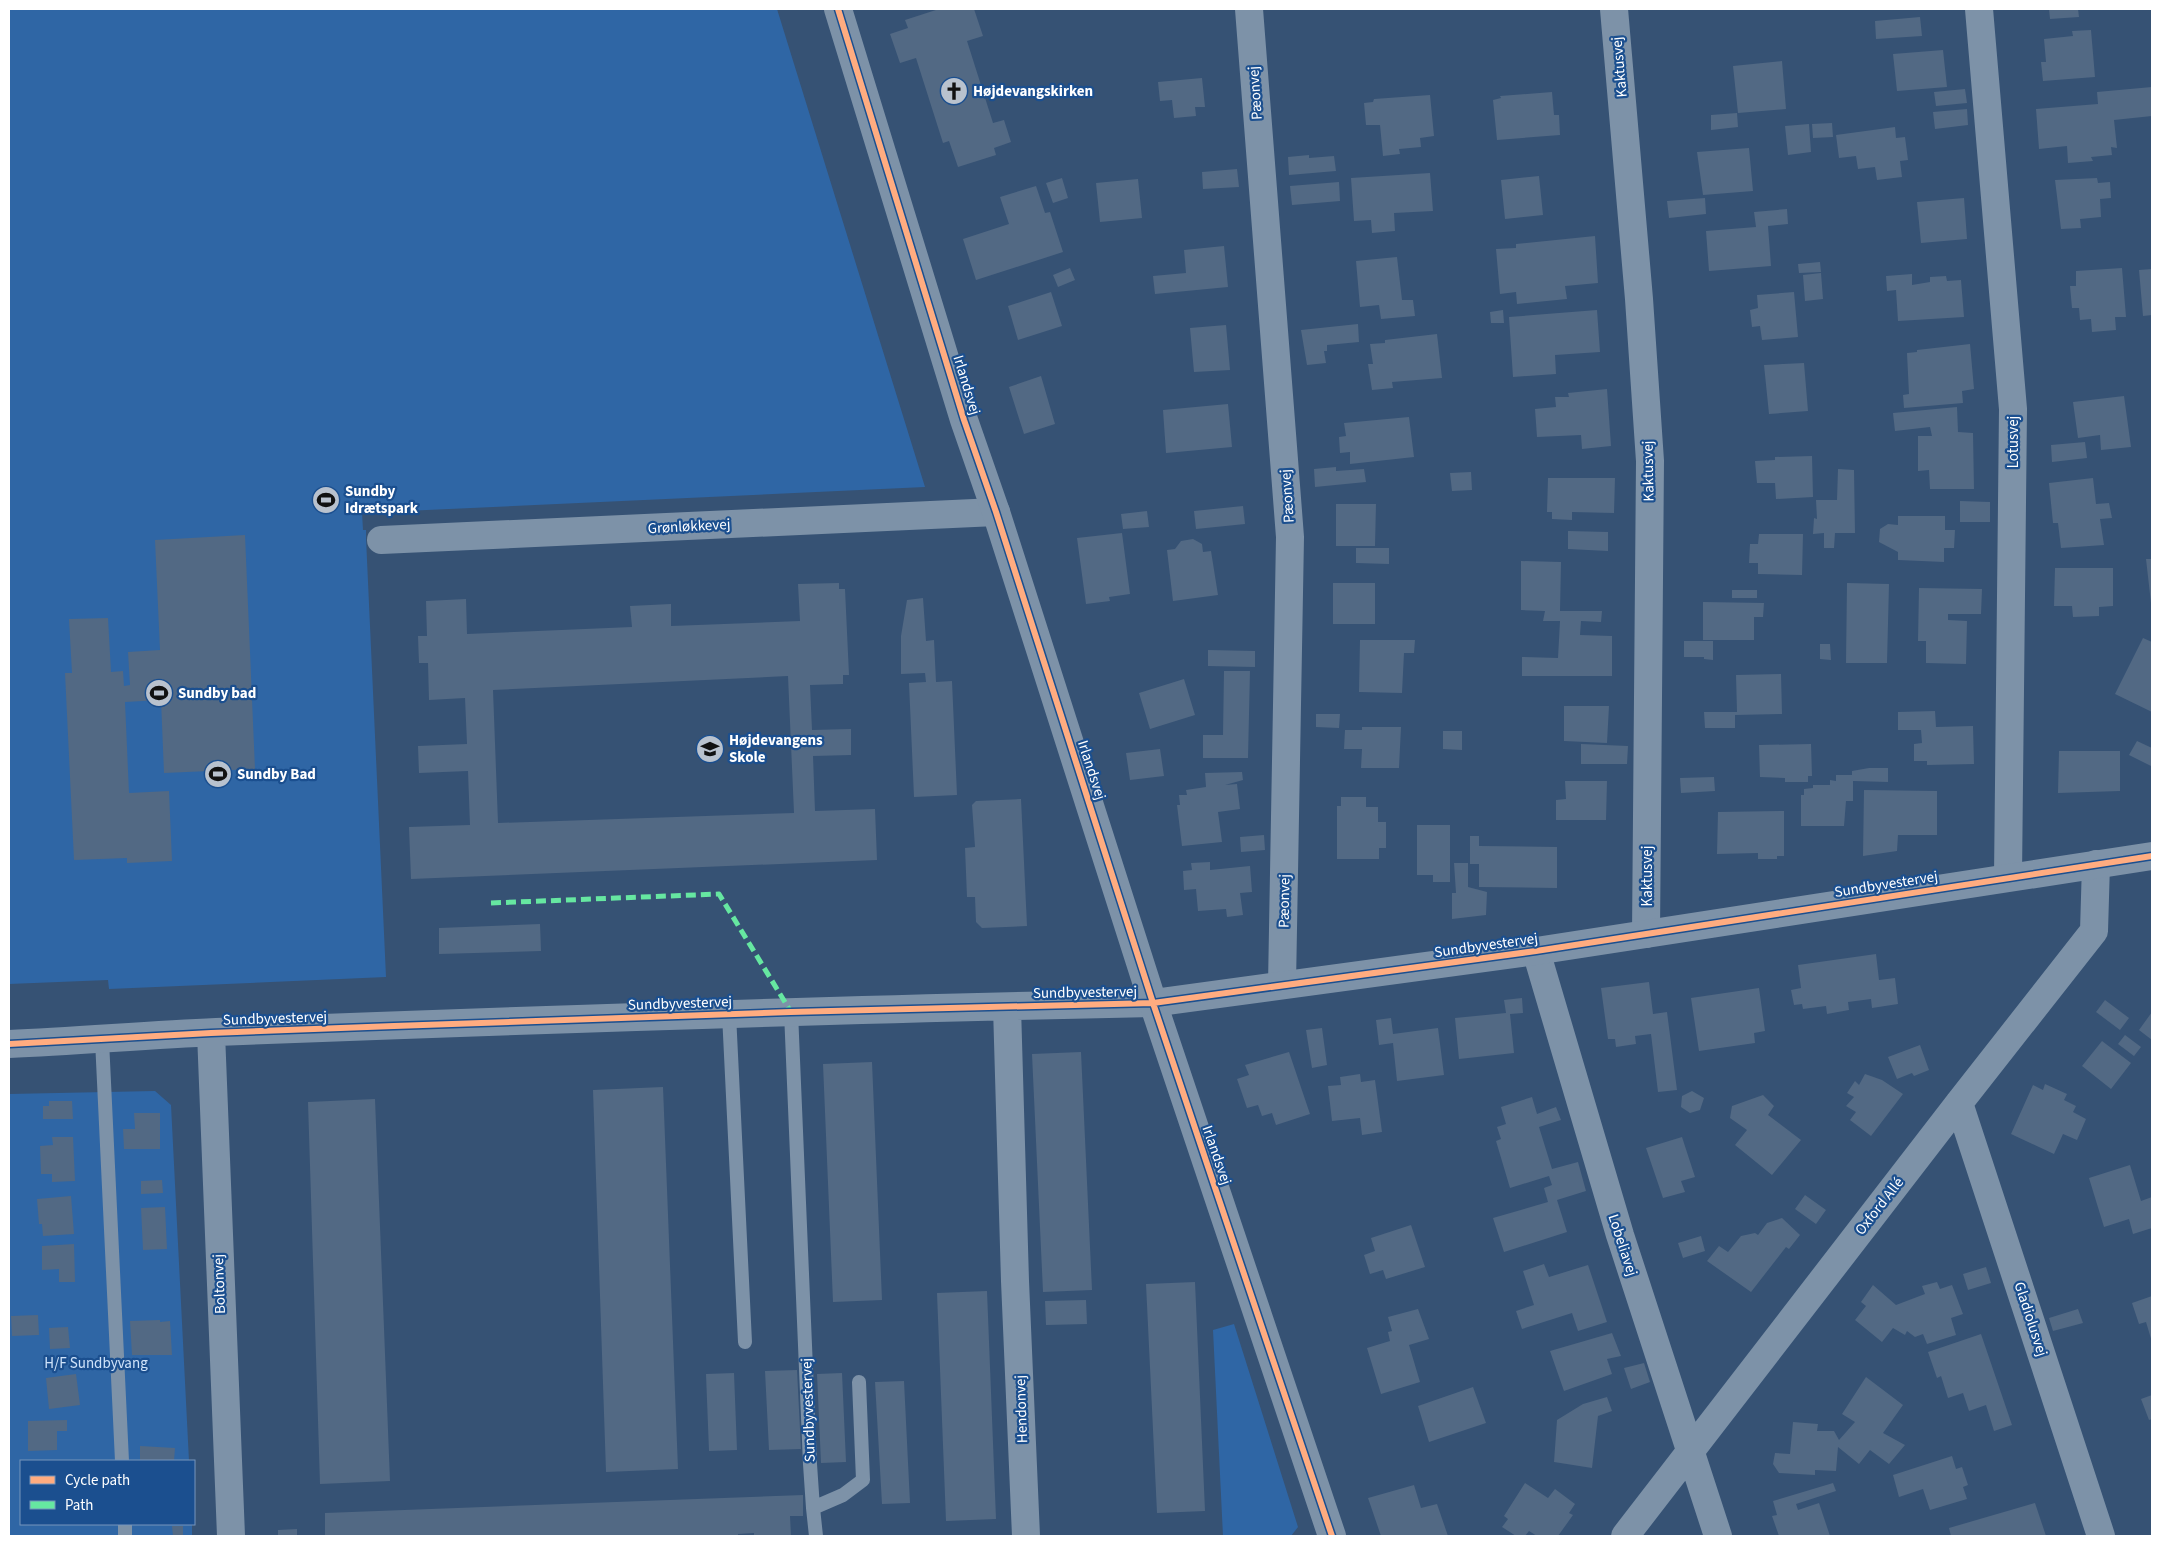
<svg xmlns="http://www.w3.org/2000/svg" width="2161" height="1545" viewBox="0 0 2161 1545" font-family="'Source Sans 3',sans-serif">
<rect width="100%" height="100%" fill="#365274"/>
<path fill="#2f66a5" d="M9,9H777L925,487L362,513L363,530H366V538L386,977L109,989L108,980L9,984Z
M155,1091L171,1105L189,1461H21V1524H192V1536H9V1094Z
M1234,1324L1298,1527L1291,1536H1223L1213,1330Z"/>
<path fill="#526984" fill-rule="evenodd" d="M939,9H974L983,36L967,41L993,123L1004,120L1011,142L994,148L996,155L958,167L949,141L943,143L916,58L900,63L890,34L908,28L905,20Z
M2049,9H2078L2079,17L2050,19Z
M1920,17L1922,36L1876,39L1875,21Z
M2091,30L2095,77L2043,81L2041,62H2046L2044,39L2073,36L2072,31Z
M1943,50L1947,87L1897,91L1893,54Z
M1782,61L1786,109L1738,113L1733,66Z
M1202,78L1205,107H1195L1196,116L1174,118L1172,100L1160,101L1158,82Z
M2152,87V116L2114,120L2117,148L2111,147L2112,155L2091,157L2093,161L2068,163L2067,146L2039,149L2036,109L2098,104L2097,92Z
M1965,89L1967,103L1936,106L1934,92Z
M1552,92L1554,115H1559L1560,135L1497,140L1493,100L1501,98L1500,96Z
M1430,95L1434,136L1420,138L1421,147L1399,149L1400,154L1383,156L1380,125H1366L1364,103L1373,102L1374,99Z
M1967,109L1968,125L1935,129L1933,112Z
M1737,113L1738,127L1711,130V115Z
M1832,123L1833,137L1813,138L1812,124Z
M1809,124L1811,152L1788,155L1785,126Z
M1895,127L1896,138L1905,137L1908,160L1900,161L1902,177L1877,180L1875,167L1858,169L1856,156L1839,158L1836,135Z
M1749,148L1753,191L1703,195L1697,152Z
M1309,155V158L1334,156L1336,171L1289,175L1288,157Z
M1237,169L1239,187L1203,189L1202,172Z
M1430,173L1433,211L1394,213L1395,231L1372,233L1371,220L1354,221L1351,178Z
M1539,176L1543,215L1505,219L1501,180Z
M1062,178L1068,198L1053,203L1046,183Z
M2097,178L2098,183L2110,182L2111,198L2100,199L2101,217L2080,219L2081,228L2061,229L2055,180Z
M1138,179L1142,218L1100,222L1096,183Z
M1339,182L1340,201L1292,205L1290,186Z
M1036,186L1045,213L1050,212L1063,252L976,280L963,239L1009,224L1000,197Z
M1705,198L1706,214L1669,218L1667,201Z
M1964,198L1967,239L1921,243L1917,202Z
M1787,209L1788,224L1768,226L1771,266L1709,271L1706,231L1756,227L1754,212Z
M1595,236L1598,283L1565,286L1567,299L1517,304L1516,292L1500,294L1496,249L1516,248V244Z
M1224,246L1228,287L1155,294L1153,276L1186,273L1184,250Z
M1397,257L1402,300H1413L1415,316L1381,319L1379,305L1360,307L1356,261Z
M1820,262L1821,272L1799,273L1798,264Z
M1070,268L1075,280L1058,287L1053,275Z
M2122,268L2126,317H2115L2116,330L2092,332L2091,319L2080,320L2079,308H2072L2070,286H2076V271Z
M2152,269V315L2143,316L2139,270Z
M1821,273L1823,299L1805,301L1803,275Z
M1912,274V285L1930,282V277L1946,276L1947,281L1961,280L1964,317L1898,321L1896,290L1887,291L1886,276Z
M1051,292L1062,326L1018,340L1008,306Z
M1794,292L1798,337L1762,340L1760,326L1752,327L1750,310L1758,308L1757,295Z
M1503,310L1504,323H1491L1490,312Z
M1597,310L1600,352L1555,355L1556,374L1513,377L1509,317Z
M1358,324L1359,342L1327,345V351H1324L1326,363L1307,365L1301,330Z
M1226,325L1230,370L1194,372L1190,328Z
M1437,334L1442,378L1392,382L1393,388L1372,390L1368,364H1373L1370,344L1385,343V340Z
M1970,344L1974,389L1962,391L1963,403L1904,408L1903,395L1909,394L1907,353L1917,352V350Z
M1804,363L1808,411L1769,414L1764,365Z
M1041,376L1055,424L1024,434L1009,387Z
M1607,389L1611,446L1582,449L1581,435L1537,437L1535,409L1556,407L1555,397H1569L1568,393Z
M2124,396L2131,447L2101,450L2100,435L2078,438L2073,402Z
M1228,404L1232,447L1166,453L1163,410Z
M1957,407L1958,432L1973,433L1974,489H1930L1929,470L1918,471V436H1932L1930,427L1895,431L1893,413Z
M1409,417L1414,457L1350,464V452L1340,453L1339,437L1346,436L1344,423Z
M2085,442L2087,458L2052,462L2051,445Z
M1812,456L1813,497L1776,499L1775,483H1757L1755,461L1775,460V457Z
M1336,467V471L1364,469L1366,482L1315,487L1314,469Z
M1838,469L1854,470L1855,533H1835L1834,548H1824V533L1813,534L1814,518L1817,519L1816,500H1837Z
M1471,472L1472,490L1452,491L1450,473Z
M1548,478H1615L1614,513L1572,512V520L1552,519V512H1547Z
M2093,478L2096,504L2109,503L2112,518L2100,519L2104,545L2061,548L2058,523H2053L2049,483Z
M1960,501L1990,502V522H1960Z
M1336,504H1376L1375,546H1336Z
M1243,506L1245,524L1196,529L1194,511Z
M1147,511L1149,527L1123,529L1121,514Z
M1898,516H1945V530H1955L1954,548H1944V562L1898,560V552L1879,542L1880,529L1888,524L1898,525Z
M1568,531L1608,532V551L1568,549Z
M1122,533L1130,594L1109,597L1110,601L1086,604L1077,538Z
M1759,534H1803L1802,575L1758,574V563H1749L1750,544H1758Z
M245,535L255,769L164,773L161,700L125,702L129,793L169,791L172,861L127,863V858L74,860L65,673H72L69,619L108,618L111,672L123,671L124,686L130,685L128,652L160,650L155,540Z
M1193,539L1202,544L1203,552L1211,551L1218,595L1173,601L1167,550L1175,549L1181,541Z
M1356,548H1389V564L1356,563Z
M2146,559H2152V603H2151Z
M1521,561L1561,562L1560,611H1602L1601,622L1581,621L1580,635L1612,636V676H1522V657L1558,658L1560,621H1543L1545,611L1521,610Z
M2055,568H2113V606L2099,607V616L2073,617L2072,606H2054Z
M839,583V589H845L849,675H843V684L810,685L812,730L851,729V755L813,756L815,811L875,809L877,860L411,879L409,827L470,825L468,771L419,773L418,746L467,744L465,698L429,700L428,663H419L418,636H427L426,601L466,599L467,634L632,627L630,606L671,604V626L800,621L798,584ZM788,676L794,813L498,823L493,690Z
M1333,583H1375V624H1333Z
M1847,583L1889,584L1887,663H1846Z
M1919,588L1982,589L1981,614H1948V620L1967,621L1966,664L1926,663V641H1918Z
M1732,590H1757V598H1732Z
M923,598L926,641L934,640L936,682L952,681L957,795L914,797L909,683L926,682L925,673L901,674V636L907,600Z
M1703,602L1764,603L1763,617H1754V640H1703Z
M2143,638L2152,642V712L2115,694Z
M1360,640H1415L1414,653H1404L1402,693L1359,692Z
M1684,641H1713V660L1704,659V657H1684Z
M1820,644H1830L1831,660L1820,659Z
M1208,650L1255,651V667L1208,666Z
M1224,671H1250L1248,758H1203V735H1223Z
M1781,674L1782,714L1735,715V728H1705L1704,712H1737L1736,675Z
M1184,679L1195,715L1150,729L1139,693Z
M1564,706H1609L1607,743L1564,741Z
M1935,711L1936,727L1973,726L1974,764L1927,765V761H1914V744L1922,743L1921,730H1898V712Z
M1316,714H1340L1339,728L1316,727Z
M1362,727H1401L1399,768H1361L1362,749H1344L1345,730H1362Z
M1443,731H1462V750L1443,749Z
M2137,741L2152,748L2151,766L2129,755Z
M1581,744L1628,746L1627,764H1581Z
M1811,744L1812,776H1808V782H1785V778L1760,777L1759,745Z
M1160,749L1164,776L1130,780L1126,753Z
M2059,751H2120V791L2058,793Z
M1869,768H1888V782L1853,781V801H1846L1844,826H1801V795H1804V789L1813,788V785H1830V780L1836,781V775H1852V771Z
M1242,772L1243,780L1225,785L1237,784L1240,809L1218,812L1222,842L1182,846L1177,805H1180L1179,795H1187L1186,790L1206,787L1205,773Z
M1714,777L1715,791L1681,793L1680,778Z
M1565,781H1607L1606,820H1556V800L1566,799Z
M1864,790L1937,791V835H1898L1897,851L1863,856Z
M1341,797H1366V807H1378V822H1386V848H1379V859H1337V806H1341Z
M1021,799L1027,926L982,928L976,922L975,897H967L965,848L975,847L972,805L976,801Z
M1784,811V856H1777V859H1758V853L1717,854L1718,812Z
M1417,825H1450V882H1433V875H1417Z
M1264,835L1265,850L1241,852L1240,837Z
M1470,836H1479V846L1557,847V888L1479,887V864H1470Z
M1210,862V870L1250,866L1252,892L1240,893L1243,915L1227,917L1226,909L1198,911L1196,889L1184,890L1183,871L1192,870L1191,863Z
M1454,863H1468V887L1487,892L1486,915L1452,919V893H1456Z
M540,924L541,951L439,954V928Z
M1876,954L1879,980L1895,978L1898,1004L1872,1008L1871,999L1848,1002L1849,1010L1827,1014L1826,1006L1803,1009L1802,1004L1794,1005L1791,990L1801,988L1798,965Z
M1649,982L1653,1014L1667,1012L1677,1090L1658,1092L1651,1034L1635,1036L1636,1044L1616,1047L1615,1039H1608L1601,988Z
M1759,988L1765,1031L1754,1033L1755,1043L1699,1051L1691,998Z
M1522,998L1523,1013L1510,1014L1514,1053L1459,1059L1455,1018L1506,1013L1504,1000Z
M2105,1000L2129,1018L2120,1030L2096,1012Z
M2152,1012V1040L2139,1030Z
M1391,1018L1393,1034L1438,1028L1444,1075L1397,1081L1393,1043L1379,1045L1376,1020Z
M1322,1028L1327,1065L1312,1068L1306,1030Z
M2125,1035L2141,1047L2134,1056L2118,1044Z
M2102,1041L2131,1063L2111,1089L2082,1066Z
M1920,1045L1929,1070L1914,1076L1912,1073L1897,1079L1888,1057Z
M1081,1052L1092,1290L1043,1292L1032,1054Z
M1289,1052L1310,1114L1276,1125L1272,1113L1262,1116L1258,1105L1247,1108L1237,1079L1249,1075L1245,1065Z
M872,1062L882,1300L833,1302L823,1064Z
M1360,1074L1361,1082L1375,1080L1382,1132L1362,1135L1360,1118L1332,1121L1328,1086L1341,1085L1340,1077Z
M1865,1074L1882,1080L1903,1094L1871,1136L1850,1120L1856,1112L1846,1106L1854,1097L1847,1093L1855,1081L1859,1085Z
M2045,1084L2067,1094L2064,1100L2076,1106L2073,1112L2086,1119L2077,1140L2063,1134L2054,1154L2011,1134L2033,1085L2043,1090Z
M663,1087L678,1469L606,1472L593,1090Z
M1692,1091L1704,1098L1700,1110L1690,1113L1681,1107L1682,1096Z
M1763,1095L1774,1106L1768,1115L1801,1140L1772,1175L1735,1145L1747,1130L1730,1118L1732,1106Z
M1532,1097L1537,1114L1556,1107L1561,1120L1539,1127L1552,1169L1578,1162L1586,1191L1557,1200L1567,1232L1504,1252L1493,1218L1548,1202L1544,1188L1552,1185L1549,1176L1510,1188L1496,1141L1501,1139L1497,1127L1506,1124L1501,1107Z
M375,1099L390,1481L320,1484L308,1102Z
M49,1101H72L73,1119H43V1106H49Z
M134,1113H160V1149H124L123,1129H135Z
M52,1137H73L75,1181L52,1182V1174H41L40,1146L53,1145Z
M1682,1137L1695,1177L1681,1181L1685,1192L1663,1198L1646,1148Z
M2130,1165L2141,1201L2152,1197V1228L2133,1234L2129,1219L2104,1227L2089,1178Z
M162,1180L163,1193L141,1194V1181Z
M1805,1195L1826,1210L1816,1224L1795,1209Z
M71,1196L74,1234L43,1236L42,1224H39L37,1199Z
M165,1207L167,1249L143,1250L141,1208Z
M1782,1218L1800,1235L1789,1249L1786,1247L1751,1292L1707,1261L1719,1246L1728,1252L1741,1236L1755,1233L1758,1235L1767,1223Z
M1411,1225L1425,1267L1386,1279L1383,1270L1370,1274L1364,1255L1375,1251L1371,1238Z
M1701,1236L1705,1251L1683,1258L1678,1243Z
M74,1244L75,1282H59V1269L42,1270V1246Z
M1544,1264L1549,1277L1588,1265L1607,1322L1578,1331L1572,1313L1522,1329L1516,1311L1534,1305L1523,1271Z
M1986,1267L1991,1283L1968,1290L1963,1274Z
M1195,1282L1205,1511L1157,1513L1146,1284Z
M1937,1282L1940,1289L1952,1285L1963,1314L1951,1318L1956,1335L1927,1344L1923,1334L1915,1337L1907,1331L1905,1335L1893,1328L1882,1342L1855,1320L1866,1306L1861,1302L1873,1285L1896,1305L1925,1294L1922,1286Z
M987,1291L996,1519L946,1521L937,1293Z
M2152,1296V1342L2146,1322L2139,1324L2132,1303Z
M1086,1300L1087,1324L1046,1325L1045,1301Z
M1418,1309L1429,1339L1409,1345L1420,1382L1381,1394L1367,1348L1390,1341L1388,1332L1392,1331L1388,1317Z
M2078,1309L2083,1323L2053,1331L2049,1318Z
M38,1315L39,1335L12,1336L11,1316Z
M160,1320V1322L170,1321L172,1355H132L130,1321Z
M68,1327L70,1348L50,1349L49,1328Z
M1612,1333L1621,1356L1607,1359L1612,1374L1564,1391L1550,1351Z
M1981,1334L2012,1425L1994,1431L1986,1405L1969,1411L1963,1393L1948,1398L1941,1376L1937,1378L1928,1352Z
M1644,1363L1650,1382L1631,1389L1624,1368Z
M797,1370L801,1449L769,1450L765,1371Z
M734,1373L737,1450L709,1451L706,1374Z
M842,1373L846,1462L821,1463L817,1374Z
M76,1374L80,1405L49,1409L46,1378Z
M1866,1377L1903,1405L1883,1433L1905,1445L1889,1464L1870,1450L1859,1464L1838,1447L1836,1471L1815,1470V1475L1779,1473L1773,1464L1775,1453L1790,1454L1793,1422L1818,1424L1817,1431H1834L1839,1440L1855,1422L1842,1414Z
M904,1381L910,1503L882,1504L875,1382Z
M1473,1387L1486,1423L1429,1442L1418,1406Z
M2152,1395V1419L2149,1420L2141,1399Z
M1607,1397L1612,1411L1598,1416L1592,1468L1554,1462L1557,1420L1583,1404Z
M67,1420V1431H57V1450L28,1451V1421Z
M140,1446L175,1448L174,1461H140Z
M1952,1456L1956,1469L1962,1467L1968,1485L1963,1487L1967,1499L1930,1510L1923,1489L1899,1497L1893,1475Z
M1525,1483L1548,1498L1555,1489L1575,1504L1569,1513L1573,1515L1558,1536H1537L1529,1531L1525,1536H1516L1502,1527L1508,1519L1504,1516Z
M1833,1483L1836,1491L1796,1504L1798,1510L1819,1503L1830,1536H1779L1772,1516L1777,1515L1773,1501Z
M1414,1485L1421,1508L1437,1504L1448,1536H1381L1368,1498Z
M803,1495V1516H790L791,1536H754V1533L738,1534V1536H325V1513Z
M2035,1503L2046,1536H1951L1949,1528Z
M172,1526H183V1536H173Z
M297,1529V1536H278V1530Z"/>
<g fill="none" stroke-linecap="round" stroke-linejoin="round">
<path stroke="#7d92a8" stroke-width="14" d="M791,1012L810,1464L813,1508L843,1495L863,1480L859,1382
M729,1014L745,1342
M102,1040L122,1461
M813,1508L816,1536
M125,1524V1536"/>
<path stroke="#7d92a8" stroke-width="28" d="M1249,9L1290,537L1282,985
M1614,9L1639,299L1650,461L1646,934
M1979,9L2013,409L2008,877
M381,540L996,512
M1536,951L1620,1235L1718,1536
M1007,1007L1015,1281L1026,1536
M211,1033L231,1536
M9,1044C78,1041 147,1035 216,1032C528,1020 841,1009 1153,1003
M1959,1103L2101,1536
M1625,1536L1959,1103L2094,931L2096,864"/>
<path stroke="#7d92a8" stroke-width="28" d="M838,9L964,420L996,512L1153,1003L1332,1536
M1153,1003L1536,951L2152,856"/>
<path stroke="#66e7a1" stroke-width="5" stroke-dasharray="10 5" stroke-linecap="butt" d="M491,903L719,894L791,1012"/>
<g stroke="#1b4f8f" stroke-width="9">
<path id="cycleway" d="M838,9L964,420L996,512L1153,1003L1332,1536
M9,1044L211,1033L394,1026L791,1012L1153,1003L1536,951L2152,856"/>
</g>
<use href="#cycleway" stroke="#ffac80" stroke-width="6"/>
</g>
<defs>
<g id="church-disc" transform="scale(1.4375)"><circle r="9.5" fill="#b9c2ce" stroke="#1b4f8f"/><path d="M-1.2-6h2.4v3.5h3.3v2.4h-3.3V6h-2.4V-.1h-3.3v-2.4h3.3Z" fill="#111"/></g>
<g id="stadium-disc" transform="scale(1.4375)"><circle r="9.5" fill="#b9c2ce" stroke="#1b4f8f"/><path d="M0-5a6.5 5 0 1 0 0 10a6.5 5 0 1 0 0-10ZM-3.5-1.8h7v3.6h-7Z" fill="#111"/></g>
<g id="school-disc" transform="scale(1.4375)"><circle r="9.5" fill="#b9c2ce" stroke="#1b4f8f"/><path d="M0-5L7-2L0 1L-7-2ZM-4 1L0 2.5L4 1V4Q0 6-4 4Z" fill="#111"/></g>
</defs>
<g fill-rule="evenodd">
<use href="#church-disc" x="954" y="91"/>
<use href="#stadium-disc" x="326" y="500"/>
<use href="#stadium-disc" x="159" y="693"/>
<use href="#school-disc" x="710" y="749"/>
<use href="#stadium-disc" x="218" y="774"/>
</g>
<g text-anchor="middle" stroke-width="4.5" stroke-linejoin="round" paint-order="stroke">
<g font-size="15" fill="#fff" stroke="#1b4f8f">
<text transform="translate(1619 67) rotate(-95)" y="5">Kaktusvej</text>
<text transform="translate(1255 93) rotate(-94)" y="5">Pæonvej</text>
<text transform="translate(967 385) rotate(73)" y="5">Irlandsvej</text>
<text transform="translate(2013 442) rotate(-90)" y="5">Lotusvej</text>
<text transform="translate(1648 471) rotate(-91)" y="5">Kaktusvej</text>
<text transform="translate(1287 496) rotate(-94)" y="5">Pæonvej</text>
<text transform="translate(689 526) rotate(-3)" y="5">Grønløkkevej</text>
<text transform="translate(1092 770) rotate(72)" y="5">Irlandsvej</text>
<text transform="translate(1647 876) rotate(-90)" y="5">Kaktusvej</text>
<text transform="translate(1886 884) rotate(-9)" y="5">Sundbyvestervej</text>
<text transform="translate(1284 901) rotate(-89)" y="5">Pæonvej</text>
<text transform="translate(1486 945) rotate(-8)" y="5">Sundbyvestervej</text>
<text transform="translate(1085 992) rotate(-1)" y="5">Sundbyvestervej</text>
<text transform="translate(680 1003) rotate(-2)" y="5">Sundbyvestervej</text>
<text transform="translate(275 1018) rotate(-2)" y="5">Sundbyvestervej</text>
<text transform="translate(1217 1155) rotate(71)" y="5">Irlandsvej</text>
<text transform="translate(1879 1206) rotate(-52)" y="5">Oxford Allé</text>
<text transform="translate(1623 1245) rotate(72)" y="5">Lobeliavej</text>
<text transform="translate(219 1284) rotate(-92)" y="5">Boltonvej</text>
<text transform="translate(2031 1319) rotate(72)" y="5">Gladiolusvej</text>
<text transform="translate(1021 1409) rotate(-92)" y="5">Hendonvej</text>
<text transform="translate(808 1410) rotate(-92)" y="5">Sundbyvestervej</text>
</g>
<g font-size="15" font-weight="bold" fill="#fff" stroke="#1b4f8f" text-anchor="start">
<text x="973" y="96">Højdevangskirken</text>
<text x="345" y="496">Sundby<tspan x="345" dy="17">Idrætspark</tspan></text>
<text x="178" y="698">Sundby bad</text>
<text x="729" y="745">Højdevangens<tspan x="729" dy="17">Skole</tspan></text>
<text x="237" y="779">Sundby Bad</text>
</g>
<g font-size="15" fill="#cfe3fa" stroke="#1b4f8f">
<text x="96" y="1368">H/F Sundbyvang</text>
</g>
</g>
<rect width="2161" height="1545" fill="none" stroke="#ffffff" stroke-width="20"/>
<rect x="20" y="1460" width="175" height="65" fill="#1b4f8f" stroke="#7695bc"/>
<rect x="30" y="1476" width="25" height="8" fill="#ffac80" stroke="#7695bc"/>
<text x="65" y="1485" font-size="15" fill="#ffffff">Cycle path</text>
<rect x="30" y="1501" width="25" height="8" fill="#66e7a1" stroke="#7695bc"/>
<text x="65" y="1510" font-size="15" fill="#ffffff">Path</text>
</svg>
